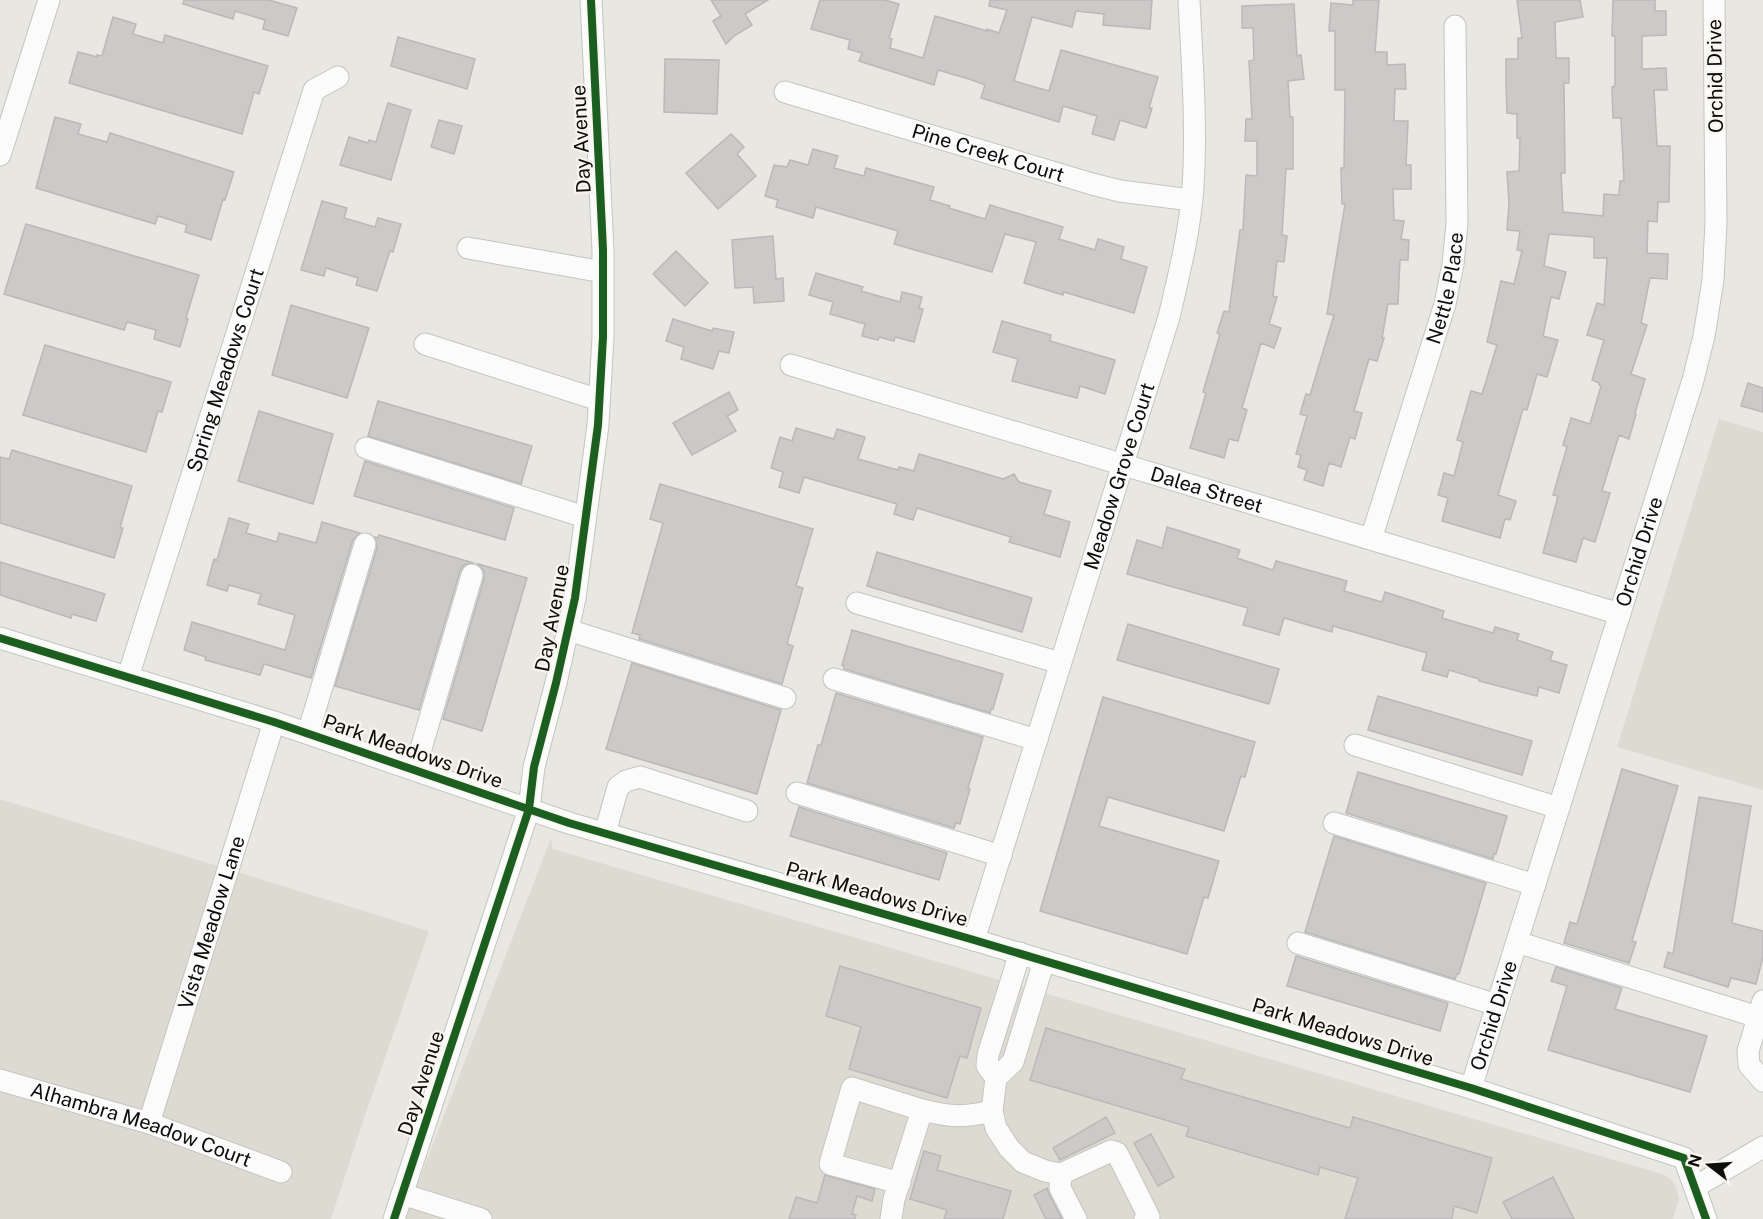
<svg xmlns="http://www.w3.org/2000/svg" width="1763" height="1219" viewBox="0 0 1763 1219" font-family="'Public Sans',sans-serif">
<rect width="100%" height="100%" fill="#e8e7e2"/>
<path fill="#dddbd1" d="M1719,419L1763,432V790L1617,747Z
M0,799L429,931L361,1127L331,1219H0Z
M551,838L553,849L1662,1174L1671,1179L1677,1189L1679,1199L1673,1219H404Z"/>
<path fill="#cbcac9" stroke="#bab8b8" stroke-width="1.5" d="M184,0H269L297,8L288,36L263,29L265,20L235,11L233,19L183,4Z
M711,0H768L745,14L752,25L734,36L726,44L713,21L721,16Z
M820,0H885L899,4L889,38L892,39L890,48L923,58L935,16L987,31V29L999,33L1007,10L989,6L990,0H1152L1150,29L1103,25L1104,14L1076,11L1072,27L1032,17L1014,81L1049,91L1061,50L1158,77L1149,108H1152L1146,128L1120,120L1114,140L1092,134L1097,116L1063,106L1059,122L981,98L985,85L972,80L938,70L934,85L859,61L862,53L848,49L850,40L811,29Z
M1353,0H1379L1375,52H1387V65L1405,64L1406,89H1395L1394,121H1408L1406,165H1411V189H1393L1394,220L1404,221L1401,239L1409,240L1408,260H1400L1398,304H1388L1382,338H1384L1377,361L1369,359L1354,411L1362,413L1355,439L1350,437L1341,467L1329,463L1323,486L1304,480L1307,470L1298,467L1301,455L1296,454L1307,416L1300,414L1306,394L1310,395L1334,315L1327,314L1345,204H1342L1341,168H1344L1345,90H1335V31H1329L1331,3L1353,5Z
M1517,0H1580L1583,17L1555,22L1556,58H1569V83H1564L1565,173H1561L1563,212L1603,216L1604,194L1619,195L1620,181H1624L1621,118H1613L1612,87L1615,86V36H1612L1613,0H1655V11H1666V35L1642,36V69L1666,68L1667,90H1654L1657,146H1670L1669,202H1658L1657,222L1648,221L1647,253L1668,254L1667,279L1650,278L1641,323L1647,325L1631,374L1645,379L1635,413L1636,414L1629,439L1619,435L1602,491L1610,493L1595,542L1583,538L1576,562L1543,553L1558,496L1553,495L1567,447L1563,445L1571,418L1590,424L1601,386L1599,385V383L1592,380L1604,340L1587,335L1597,303L1604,305L1607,258H1594V237L1549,234L1544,266L1566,272L1559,299L1551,297L1543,336L1558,340L1547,377L1537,374L1527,410L1523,409L1498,495L1516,501L1510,520L1505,519L1500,538L1442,521L1448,498L1438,495L1444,473L1454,476L1463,442L1457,440L1471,391L1482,394L1497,345L1487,342L1501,281L1514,284L1522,251L1517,250L1520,231L1507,230L1509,203L1507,172L1519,171L1520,138H1517V114L1507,113L1506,84V59H1518V38H1522Z
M1294,4L1297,56L1301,55L1304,79L1288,81L1290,117H1293V169H1286L1282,235L1287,236L1284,262L1277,261L1273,296L1277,297L1269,324L1281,328L1274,348L1261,343L1242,408L1247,410L1238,441L1229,439L1224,458L1190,448L1206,393L1203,392L1220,334L1217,333L1224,311L1229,312L1240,230H1243L1246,175L1257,176V141H1245L1246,119H1252L1249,61L1254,60L1253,28H1242V6Z
M113,17L136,24L133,34L163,43L165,35L268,66L259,94L254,92L242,134L69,83L78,52L97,57V55L102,56Z
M398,37L475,59L467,89L391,66Z
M665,59L719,60L717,114L664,112Z
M388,103L411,110L391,180L340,165L349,137L368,143L369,140L376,142Z
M55,117L81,124L78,134L107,142L110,133L234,172L225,200L223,199L211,240L185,232L187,225L158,216L155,224L36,188Z
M439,120L462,126L454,154L431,147Z
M731,134L744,147L737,154L756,176L718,209L686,173Z
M813,149L838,156L834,168L864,176L866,168L934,187L930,200L950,206L949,208L985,219L990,205L1063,227L1059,239L1095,250L1098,239L1124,247L1121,259L1147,267L1134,313L1064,292L1063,295L1024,283L1036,242L1005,234L992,272L894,244L898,231L816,207L813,218L776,207L778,200L765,196L774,165L787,167L790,160L808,165Z
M322,201L347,208L344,218L375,227L378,218L401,224L393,252L390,251L377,291L356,285L358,278L326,268L324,276L301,270Z
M26,224L199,275L186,318L188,319L180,347L154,339L156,330L127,322L124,330L4,294Z
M773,236L776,279L783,278L784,301L754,303L753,287L735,288L732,240Z
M676,251L708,283L685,306L653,274Z
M816,273L863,287L861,291L900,302L902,292L922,297L919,308L923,309L914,342L895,337L894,341L879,337L878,340L862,336L865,324L830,314L833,302L809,295Z
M291,305L369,328L347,398L272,375Z
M673,319L712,331L713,328L734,332L729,353L719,351L713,369L681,359L684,347L666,341Z
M1002,321L1051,335L1050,341L1115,360L1105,394L1080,386L1077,398L1012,381L1018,359L993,352Z
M45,345L171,382L162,412L158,411L146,452L23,415Z
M1748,383L1763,388V412L1741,406Z
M729,392L738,410L727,416L736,431L692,455L673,423Z
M378,401L532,446L521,484L368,436Z
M259,411L333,434L313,504L238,481Z
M796,428L834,439L837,429L865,437L858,459L898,470L899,467L914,471L919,454L1003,479L1014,474L1019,482L1051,491L1044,514L1070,522L1060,557L1009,542L1011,537L917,508L913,520L894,514L897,504L804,477L799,493L779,487L783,472L771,468L780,437L792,441Z
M12,450L132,486L120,528H123L114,558L0,523V457L9,459Z
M365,461L514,508L505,540L354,496Z
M660,484L813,529L796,586L803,588L787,644L793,646L782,684L639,639L640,635L632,633L663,523L650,519Z
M229,518L249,524L246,533L277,542L279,533L316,543L322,522L360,533L353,540L311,678L264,664L260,675L205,660L206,657L184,650L192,622L285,650L295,615L258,604L261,594L229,585L227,591L207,585L214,559L217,560Z
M1167,527L1240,550L1237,558L1273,570L1276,561L1347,581L1344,591L1382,602L1385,592L1444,611L1442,618L1493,633L1495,627L1519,634L1517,640L1553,652L1550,660L1567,665L1559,693L1539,687L1537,696L1479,681V679L1449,670L1447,677L1422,670L1427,653L1333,626L1332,632L1284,618L1279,635L1243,625L1248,608L1127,574L1137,540L1162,548Z
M379,535L473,563L464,565L460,571L419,710L335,686L377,548L375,537L378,538Z
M877,552L1032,598L1022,632L867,586Z
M0,562L105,594L96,621L72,614L71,618L0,595Z
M478,564L527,578L482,731L443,719L484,579V571Z
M1128,624L1279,669L1269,704L1117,660Z
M852,630L1003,674L993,709H991L990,713L844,669V666L842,665Z
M632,663L781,710L757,794L606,749Z
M836,693L983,737L968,788L970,789L960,824L956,823L954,828L807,783L818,745H821Z
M1378,696L1532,741L1522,775L1368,730Z
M1103,697L1255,742L1245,777L1241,776L1224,831L1108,797L1099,826L1219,861L1208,898L1204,897L1187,954L1040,911Z
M1622,769L1678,786L1632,941L1636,942L1629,963L1564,943L1570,922L1577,924Z
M1358,772L1507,816L1496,854L1494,853L1493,859L1346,813Z
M1699,797L1751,806L1732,923L1763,931V957L1756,984L1731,978L1728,987L1664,967L1668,952L1673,954Z
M799,807L947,853L939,880L790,836Z
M1334,836L1486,883L1459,974H1457L1455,979L1305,932Z
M1296,956L1448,1003L1440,1031L1287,986Z
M840,966L981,1008L967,1058L960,1056L947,1098L849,1069L861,1027L826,1016Z
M1556,967L1622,988L1615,1009L1707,1036L1690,1092L1548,1050L1567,986L1551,981Z
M1046,1028L1185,1069L1181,1079L1350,1128L1353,1117L1492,1158L1477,1213L1454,1206L1452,1219H1345L1358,1178L1320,1167L1318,1175L1186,1136L1189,1127L1030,1080Z
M1106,1117L1115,1133L1060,1160L1053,1148Z
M1151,1134L1174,1177L1158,1186L1134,1143Z
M924,1151L941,1156L937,1170L1011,1191L1003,1219H944L947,1210L910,1199Z
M825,1175L875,1189L872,1201L857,1196L852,1214L856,1215L855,1219H789L796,1197L817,1203Z
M1553,1177L1574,1219H1512L1503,1202Z
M1047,1188L1049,1194L1062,1219H1046L1034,1195Z"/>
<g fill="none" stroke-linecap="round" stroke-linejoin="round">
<g stroke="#c5c4c0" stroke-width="23">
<g id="minor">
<path id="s1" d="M785,92L1092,184L1120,191L1191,200"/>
<path d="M0,155L49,0"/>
<path d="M468,248L603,272"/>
<path d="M425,344L599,400"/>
<path id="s2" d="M791,365L1620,614"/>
<path d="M366,448L585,517"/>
<path id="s3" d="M1371,539L1445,304L1453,264L1457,224L1455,26"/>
<path d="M857,603L1060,663"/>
<path d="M568,630L785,698"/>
<path d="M0,638L274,722L569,823L974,940L1471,1088L1684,1158L1706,1219"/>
<path id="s4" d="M128,677L314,90L338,77"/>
<path d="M834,679L1037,740"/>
<path d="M308,733L365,544"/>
<path d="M1355,745L1559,808"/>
<path d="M415,769L472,575"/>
<path d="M797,793L1001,856"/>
<path d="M1334,823L1535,885"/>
<path d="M605,833L618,787L626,781L640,777L747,811"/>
<path id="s5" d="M974,940L1169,317C1179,274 1190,231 1193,187C1197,125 1192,62 1189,0"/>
<path d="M1517,942L1758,1017"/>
<path d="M1298,943L1497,1005"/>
<path d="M1020,953L988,1055L987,1066L996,1078L1013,1062L1044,961"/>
<path d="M1763,1001L1748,1051L1749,1065L1763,1081"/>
<path d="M996,1078L992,1111L996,1128L1009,1148L1023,1162L1045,1171L1061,1174L1111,1151L1117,1153L1149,1217L1145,1219"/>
<path id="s6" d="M0,1080L149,1123L281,1172"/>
<path id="s7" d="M1471,1088L1693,380L1704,336L1713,280L1716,223L1714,0"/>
<path id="s8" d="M149,1123L274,722"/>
<path d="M1061,1174L1060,1188L1076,1219"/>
<path d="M900,1183L830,1164L852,1088L922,1110"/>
<path d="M1695,1187L1763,1147"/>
<path d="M402,1194L481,1219"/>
<path d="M394,1219L529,809L534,767L556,683L575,598L598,425L603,337V250L591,0"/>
<path d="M891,1219L894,1199L922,1110C951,1117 963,1118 992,1111"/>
</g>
</g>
<use href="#minor" stroke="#fcfbfb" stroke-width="21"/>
<g stroke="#f7f5ed" stroke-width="11">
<path id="cycleway" d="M0,638L274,722L569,823L974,940L1471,1088L1684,1158L1706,1219
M394,1219L529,809L534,767L556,683L575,598L598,425L603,337V250L591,0"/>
</g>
<use href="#cycleway" stroke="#1b5e20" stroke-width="8"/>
</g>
<g text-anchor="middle" stroke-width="4.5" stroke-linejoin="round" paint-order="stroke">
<g font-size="20" fill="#0c0c09" stroke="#f7f5ed">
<text transform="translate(1715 76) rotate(-91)" y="7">Orchid Drive</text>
<text transform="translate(581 139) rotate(-93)" y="7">Day Avenue</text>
<text dy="7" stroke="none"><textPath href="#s1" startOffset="212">Pine Creek Court</textPath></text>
<text dy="7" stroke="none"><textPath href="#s3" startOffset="262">Nettle Place</textPath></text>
<text dy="7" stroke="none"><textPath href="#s4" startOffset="322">Spring Meadows Court</textPath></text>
<text dy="7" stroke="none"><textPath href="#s5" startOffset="486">Meadow Grove Court</textPath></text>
<text dy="7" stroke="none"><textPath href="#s2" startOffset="434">Dalea Street</textPath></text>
<text dy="7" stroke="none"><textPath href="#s7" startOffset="562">Orchid Drive</textPath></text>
<text transform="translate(552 618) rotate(-79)" y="7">Day Avenue</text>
<text transform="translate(413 751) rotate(19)" y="7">Park Meadows Drive</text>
<text transform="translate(877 894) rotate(16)" y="7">Park Meadows Drive</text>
<text dy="7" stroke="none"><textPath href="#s8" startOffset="210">Vista Meadow Lane</textPath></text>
<text dy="7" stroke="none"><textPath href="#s7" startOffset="76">Orchid Drive</textPath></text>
<text transform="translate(1343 1032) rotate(17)" y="7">Park Meadows Drive</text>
<text transform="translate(421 1083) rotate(-72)" y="7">Day Avenue</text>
<text dy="7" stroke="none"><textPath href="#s6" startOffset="148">Alhambra Meadow Court</textPath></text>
</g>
</g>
<g transform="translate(1709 1165) rotate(287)" stroke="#f7f5ed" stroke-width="4.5" paint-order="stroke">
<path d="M0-4.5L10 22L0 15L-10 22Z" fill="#0c0c09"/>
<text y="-9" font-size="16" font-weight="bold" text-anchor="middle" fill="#0c0c09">N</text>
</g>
</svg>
